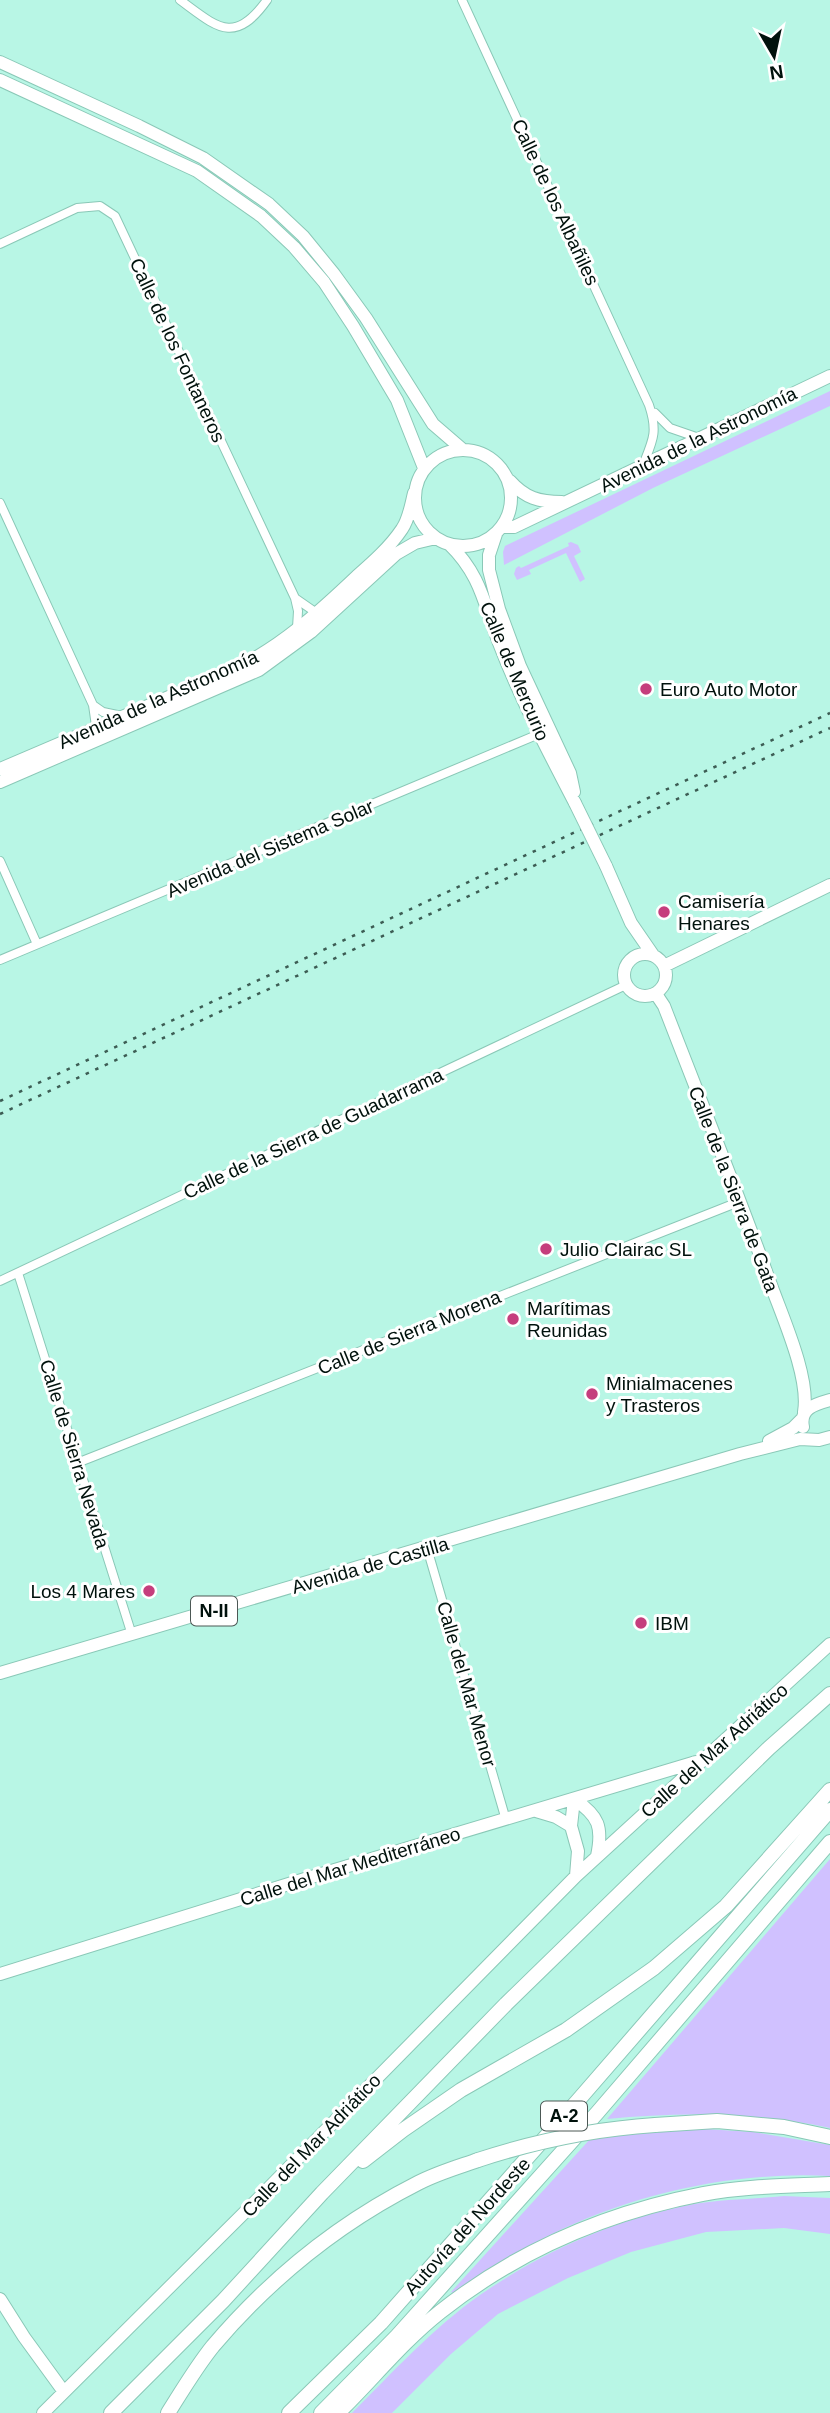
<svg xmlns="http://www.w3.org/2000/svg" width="830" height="2413" viewBox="0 0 830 2413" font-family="Arial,sans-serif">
<rect width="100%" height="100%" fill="#b8f6e5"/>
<path fill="#d0c1ff" d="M830,391V406L653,488L504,565L503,552L505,546Z
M571,542L578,545L581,552L574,556L585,579L580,582L566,553L529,570L531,574L517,580L514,574L516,568L519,566L521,568L569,546L568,543Z
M830,1859V2128C755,2112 682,2112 607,2119Z
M689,2128L753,2132L830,2145V2176C735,2171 635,2193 550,2235C516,2252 485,2273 453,2293L451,2292L591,2138Z
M784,2196L830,2198V2234L784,2228L706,2232L631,2252L568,2278L498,2314L451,2354L392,2413H352C393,2372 433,2328 480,2295C543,2251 619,2218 694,2204C723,2199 754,2199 784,2196Z"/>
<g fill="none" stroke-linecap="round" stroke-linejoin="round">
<g stroke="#8ac8b7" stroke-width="10">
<path id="street" d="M180,0C217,27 234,46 267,0
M462,0L649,405C658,432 653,440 643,465
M0,244L77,208L100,206L115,216L295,598L298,611L297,628
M655,413L670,428L699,438
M0,503L93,705L96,726L94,731
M295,598L318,614
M93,705L103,712L122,716
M0,861L37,944
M0,960L539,734
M18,1273L132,1635
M0,1281L626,985
M77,1463L741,1201
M427,1548L506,1820"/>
</g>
<g stroke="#8ac8b7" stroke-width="14">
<path id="secondary" d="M0,62L139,126L203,158L269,204L303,236L334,274L366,318L433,424L462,449
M0,80L197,171L261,216L294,247L324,282L353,326L397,400L424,468
M415 498a48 48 0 1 1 96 0a48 48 0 1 1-96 0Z
M510,481C525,498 539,502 562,502
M502,527H514L830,376
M496,534L489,555V570L499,609L520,666L570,773L574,792
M449,544C481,575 484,604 499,643C520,698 548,751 575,803
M0,769L232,670C280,648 319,612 357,576C373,562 390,547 402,529C409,519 411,505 414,493
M0,782L259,670L311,632L396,554L415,543L436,538
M606,866L631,923L653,955
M624 975a21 21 0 1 1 42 0a21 21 0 1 1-42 0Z
M664,966L830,885
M656,994L664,1006C700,1099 737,1191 771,1285C783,1318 810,1378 804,1412
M536,1811L556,1817L571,1826
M576,1876L578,1851L571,1826L574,1799C599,1816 603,1827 597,1856
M0,1974L308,1878L696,1762
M0,2299L24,2337L64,2392
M43,2413L249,2208L576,1876L830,1644"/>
</g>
<g stroke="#8ac8b7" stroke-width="14">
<path id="primary" d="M803,1427C799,1408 816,1404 830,1400
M769,1441L793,1428L801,1420
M0,1673L740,1454L800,1439L819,1440L830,1437"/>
</g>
<g stroke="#8ac8b7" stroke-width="16">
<path id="highway" d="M655,2125L717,2121L784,2127L830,2137
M363,2161L403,2130L461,2090L566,2030L654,1968L726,1906L830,1790
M111,2413L223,2301L322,2193L506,2004L769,1748L830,1694
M168,2413C182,2391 196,2367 213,2346C270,2279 339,2223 418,2183C437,2173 458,2167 478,2160
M289,2413L381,2323L581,2097L830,1810
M321,2413L397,2336L597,2113L830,1842
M338,2413C372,2380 402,2342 440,2312C518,2250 605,2213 703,2194C745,2186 788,2186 830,2184"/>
</g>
<use href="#street" stroke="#fff" stroke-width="8"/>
<use href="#secondary" stroke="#fff" stroke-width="12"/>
<use href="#primary" stroke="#fff" stroke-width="12"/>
<use href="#highway" stroke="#fff" stroke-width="14"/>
<path stroke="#3d5d54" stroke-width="2.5" stroke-dasharray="3.5 7" stroke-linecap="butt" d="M0,1101L830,713
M0,1114L830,728"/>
<g stroke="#8ac8b7" stroke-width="14" stroke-linecap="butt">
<path id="secondary-bridge" d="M575,803L606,866"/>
</g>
<g stroke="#8ac8b7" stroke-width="16" stroke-linecap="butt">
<path id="highway-bridge" d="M478,2160C536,2141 594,2129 655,2125"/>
</g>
<use href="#secondary-bridge" stroke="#fff" stroke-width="12"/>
<use href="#highway-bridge" stroke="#fff" stroke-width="14"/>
</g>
<g fill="#c53e7d" stroke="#fff" stroke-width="2.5">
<circle cx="646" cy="689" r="7"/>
<circle cx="664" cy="912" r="7"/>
<circle cx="546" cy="1249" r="7"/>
<circle cx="513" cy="1319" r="7"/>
<circle cx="592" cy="1394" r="7"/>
<circle cx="149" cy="1591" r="7"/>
<circle cx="641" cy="1623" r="7"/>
</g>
<g text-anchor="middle" stroke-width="6" stroke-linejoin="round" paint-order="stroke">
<g fill="#fff" stroke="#4c5855" stroke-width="2">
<rect x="191" y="1596.5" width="46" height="29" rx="5"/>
<rect x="541" y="2101.5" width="46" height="29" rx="5"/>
</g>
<g font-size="18" font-weight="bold" fill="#00110c">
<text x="214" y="1617">N-II</text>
<text x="564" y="2122">A-2</text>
</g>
<g font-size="19" fill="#00110c" stroke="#fff">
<text transform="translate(556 202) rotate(65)" y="7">Calle de los Albañiles</text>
<text transform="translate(178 350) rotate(65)" y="7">Calle de los Fontaneros</text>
<text transform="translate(698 439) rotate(-26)" y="7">Avenida de la Astronomía</text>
<text transform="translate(515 671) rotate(67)" y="7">Calle de Mercurio</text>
<text transform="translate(158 699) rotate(-24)" y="7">Avenida de la Astronomía</text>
<text transform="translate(270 848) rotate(-23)" y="7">Avenida del Sistema Solar</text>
<text transform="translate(313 1133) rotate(-25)" y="7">Calle de la Sierra de Guadarrama</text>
<text transform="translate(734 1189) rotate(69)" y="7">Calle de la Sierra de Gata</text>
<text transform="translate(409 1332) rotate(-22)" y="7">Calle de Sierra Morena</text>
<text transform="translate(75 1454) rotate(73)" y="7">Calle de Sierra Nevada</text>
<text transform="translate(370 1565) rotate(-16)" y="7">Avenida de Castilla</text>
<text transform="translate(467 1684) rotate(74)" y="7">Calle del Mar Menor</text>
<text transform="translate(714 1750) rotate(-42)" y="7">Calle del Mar Adriático</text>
<text transform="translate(350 1866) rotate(-17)" y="7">Calle del Mar Mediterráneo</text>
<text transform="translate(311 2145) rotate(-46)" y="7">Calle del Mar Adriático</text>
<text transform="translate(467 2226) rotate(-48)" y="7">Autovía del Nordeste</text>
</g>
<g font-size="19" fill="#00110c" stroke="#fff" text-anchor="start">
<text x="660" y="696">Euro Auto Motor</text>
<text x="678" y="908">Camisería<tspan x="678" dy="22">Henares</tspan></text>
<text x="560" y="1256">Julio Clairac SL</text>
<text x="527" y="1315">Marítimas<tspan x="527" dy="22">Reunidas</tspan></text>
<text x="606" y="1390">Minialmacenes<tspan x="606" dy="22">y Trasteros</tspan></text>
<text x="135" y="1598" text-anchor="end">Los 4 Mares</text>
<text x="655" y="1630">IBM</text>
</g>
</g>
<g transform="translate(774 56) rotate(171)" stroke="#ffffff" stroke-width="5" paint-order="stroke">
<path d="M0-5L12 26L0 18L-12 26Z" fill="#00110c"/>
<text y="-10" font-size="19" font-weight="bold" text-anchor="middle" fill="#00110c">N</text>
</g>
</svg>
